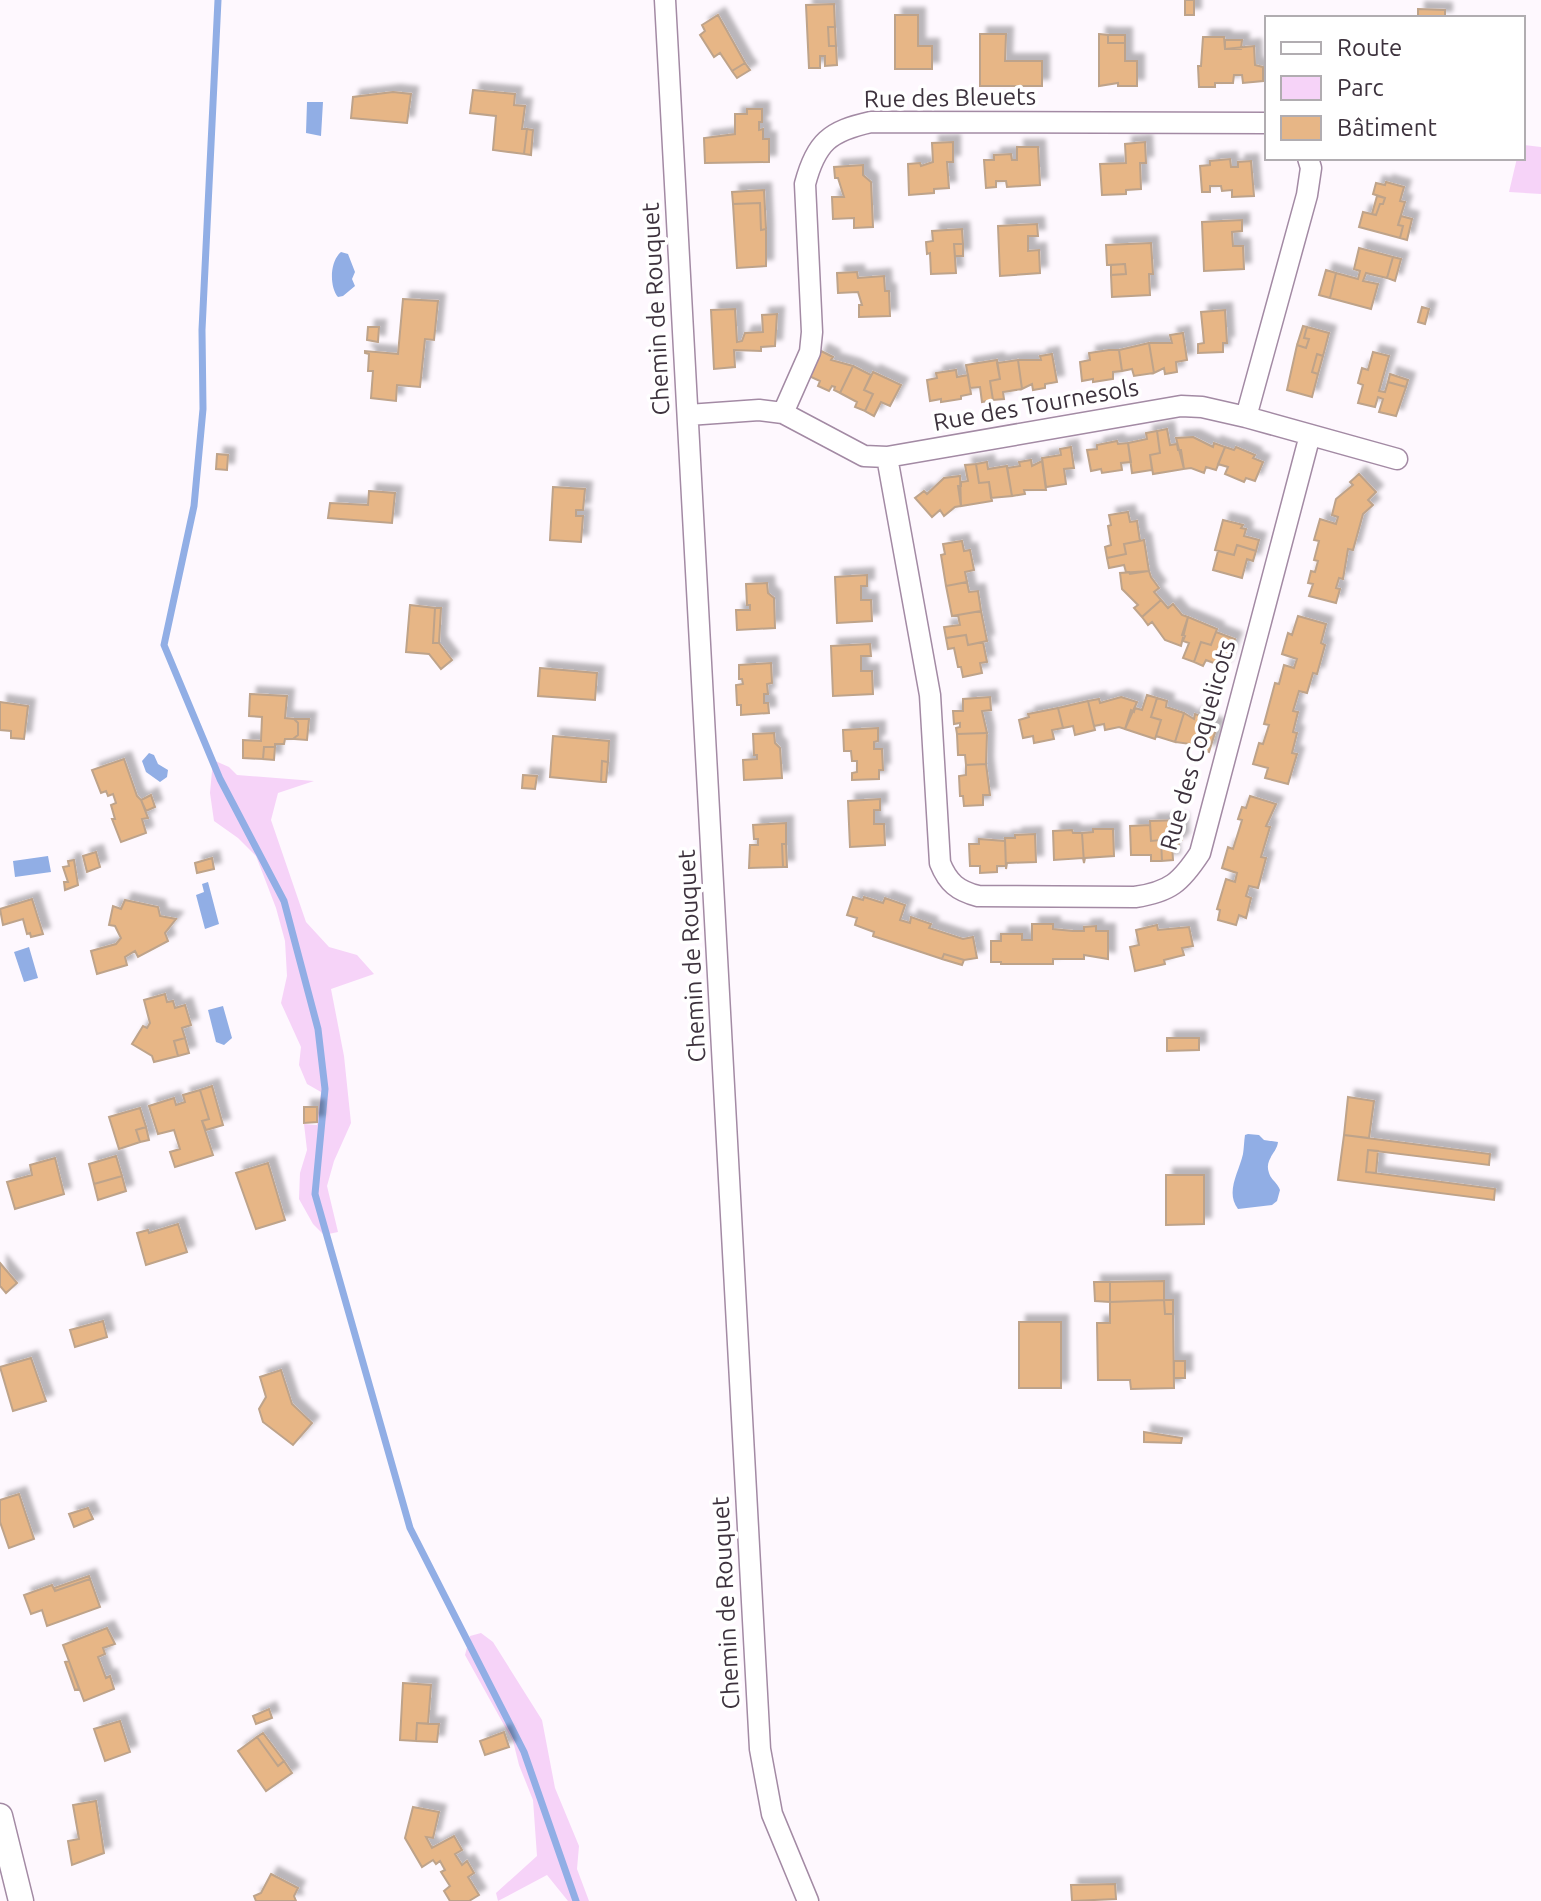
<svg xmlns="http://www.w3.org/2000/svg" width="1541" height="1901" viewBox="0 0 1541 1901" font-family="Ubuntu,sans-serif">
<defs>
<filter id="shadow"><feDropShadow dx="7" dy="-7" stdDeviation="2" flood-color="#0004"/></filter>
</defs>
<rect width="100%" height="100%" fill="#fef8fe"/>
<path fill="#f6d3f8" d="M1523,145L1541,147V194L1509,192L1517,158H1523Z
M213,760L229,767L237,775L314,781L278,793L271,820L306,922L329,947L357,955L374,974L331,989L344,1056L351,1123L334,1161L327,1186L338,1232L324,1235L313,1224L299,1199L300,1173L307,1150L304,1124L317,1125L321,1092L307,1084L299,1065L301,1047L281,1003L287,976L285,941L276,908L256,856L238,838L214,821L210,793Z
M481,1633L493,1642L542,1720L555,1788L579,1846L577,1869L589,1901H568L547,1875L498,1901L496,1893L537,1856L533,1800L519,1765L513,1741L465,1655L470,1636Z"/>
<path fill="#91aee5" d="M307,102H323L321,136L306,133Z
M341,252L348,254L355,272L352,279L355,286L343,296L338,297C329,286 330,261 341,252Z
M149,753L154,755L158,764L168,770L167,777L160,782L146,772L142,761Z
M48,856L51,872L15,877L13,861Z
M208,882L219,924L205,929L196,895L204,892L202,884Z
M29,947L38,978L24,982L14,952Z
M223,1006L232,1038L224,1045L216,1042L208,1010Z
M1248,1134L1259,1135L1264,1140L1278,1142C1277,1153 1264,1159 1269,1173C1271,1180 1277,1182 1280,1190L1277,1201L1272,1205L1238,1209C1225,1192 1239,1172 1243,1154C1244,1148 1244,1141 1245,1135Z"/>
<g fill="none" stroke-linecap="round" stroke-linejoin="round">
<path stroke="#91aee5" stroke-width="7" d="M218,0L202,330L203,409L194,506L164,645L220,779L284,901L318,1029L325,1089L315,1194L410,1528L524,1752L576,1901"/>
</g>
<path fill="#e7b686" stroke="#bea38a" stroke-width="2" filter="url(#shadow)" d="M1185,0H1194V15H1185Z
M834,4L835,27H828L829,46H836L837,65L825,66V56H820V68H809L806,5Z
M1418,9L1445,10V18H1418Z
M718,15L745,63L732,71L720,53L714,57L700,35L705,31L702,25Z
M895,15H918V46H932V69H895Z
M828,27H835L836,46H829Z
M980,34H1006L1005,61H1042V86H980Z
M1099,34L1108,35V43H1125V61H1137V86H1118V83L1099,86Z
M1108,35H1125V43H1108Z
M1203,37H1224L1225,49L1254,46L1255,65L1263,67V81L1243,83L1242,75H1234L1233,83H1215V87H1199L1198,66H1201Z
M1225,40H1242L1241,49H1225Z
M745,63L750,70L737,78L732,71Z
M473,90L515,94L514,105L525,106L522,129H527L524,154L493,150L496,116L470,113Z
M393,92L411,94L407,123L351,118L353,97Z
M747,109H762V122H759V130L763,129V139H769V162L705,163L704,138L735,134V114H747Z
M527,129L533,130L531,155L524,154Z
M953,142V162H947L949,188L934,189V193L909,195L908,164L920,163L921,166L933,162L932,143Z
M1145,142L1146,163H1140L1141,189L1126,190V194L1102,195L1100,164L1126,163L1125,144Z
M1017,147H1038L1040,185L1007,187L1006,181H996V187L986,188L984,160H994V155L1011,154L1012,160H1017Z
M1230,159L1231,167H1238V162L1251,161L1254,196L1232,197V190L1222,191L1221,186H1210V192H1202L1200,166L1210,165V161Z
M863,165V175L871,182L873,227L854,228V218L833,219L832,197H844L838,178H835L834,167Z
M1386,182L1404,187L1400,201L1405,202L1398,225L1403,226L1400,238L1359,227L1363,212L1376,215L1380,204H1383L1385,198L1373,194L1376,183L1385,185Z
M764,190L766,229L761,230L760,203L733,204L732,192Z
M1377,196L1385,198L1383,204H1380L1376,215L1372,214Z
M760,203L761,230L766,229V266L737,268L733,204Z
M1401,216L1412,219L1407,240L1400,238L1403,226L1398,225Z
M1242,220V231L1232,232L1233,246H1243L1244,269L1204,271L1202,222Z
M1037,224L1038,236H1028V251L1039,250L1040,273L1000,276L998,226Z
M962,229L963,244H954L956,273L931,274L930,253L927,254L926,242L933,241L932,231Z
M1151,243L1153,274H1149L1150,295L1112,297L1111,275L1126,274L1125,264L1107,265L1106,245Z
M954,244H963V256H955Z
M1359,248L1393,257L1387,278L1366,273L1363,281L1378,284L1371,309L1330,298L1336,273L1358,279L1360,271L1354,269Z
M1393,257L1401,259L1395,281L1387,278Z
M1125,264L1126,274L1111,275V265Z
M1326,270L1336,273L1330,298L1319,295Z
M857,272L858,278L884,276L885,291H889L890,316L859,317V305H862L858,292L838,293L837,273Z
M403,299L438,301L434,340L425,339L420,387L397,385L396,401L371,398L373,371H368L369,354L365,353V351L398,354Z
M1422,307L1429,309L1425,324L1418,322Z
M735,309L737,342L742,341L745,333L763,332L762,315L777,314L775,346L761,347V351L734,350L735,367L714,369L711,310Z
M1225,310L1227,343H1223V352L1198,353V344L1204,343L1201,312Z
M1303,326L1307,327L1304,338L1309,339L1306,348L1297,345Z
M368,327H379L378,342L367,340Z
M1307,327L1329,333L1323,356L1317,354L1312,372L1318,374L1312,397L1287,390L1297,345L1306,348L1309,339L1304,338Z
M1183,333L1187,360L1176,362L1177,372L1165,374L1164,368L1154,373L1149,343H1172L1170,335Z
M1149,343L1154,373L1134,376L1132,369L1122,371L1119,350Z
M1109,350H1119L1122,371L1113,372V379L1093,382V379L1082,381L1080,362L1090,360L1089,353Z
M821,351L833,357L831,360L853,366L840,393L834,390L835,387L832,386L829,391L818,386L820,381L809,376Z
M1373,352L1389,356L1379,391L1385,392L1388,382L1406,387L1396,416L1379,412L1383,399L1378,397L1375,407L1358,403L1363,385L1358,383L1362,368L1368,370Z
M1052,354L1057,382L1045,384V388L1033,390L1032,384L1022,389L1018,360H1041L1040,356Z
M1317,354L1323,356L1318,374L1312,372Z
M997,360L1000,379L990,381L993,400L982,402L980,387L970,388L966,365Z
M1018,360L1022,389L1003,392L1004,399L993,400L990,381L1000,379L997,363Z
M853,366L871,375L864,390L873,394L865,411L855,407L857,402L840,393Z
M956,370L957,377L968,375L971,394L961,396V399L941,402V399L930,401L927,380L937,378L936,373Z
M873,372L901,385L890,406L881,402L874,416L865,411L873,394L864,390Z
M1390,374L1408,380L1406,387L1388,382Z
M1167,429L1170,445L1177,444L1178,450H1181L1184,469L1153,474L1150,455L1160,453L1157,431Z
M1157,431L1160,453L1150,455L1152,470L1132,473L1128,443L1147,439L1146,433Z
M1193,437L1213,447L1214,443L1225,447L1216,470L1206,467L1204,473L1191,468L1184,469L1176,438Z
M1117,441L1118,444L1128,443L1131,462L1121,463L1122,470L1102,473L1101,469L1091,471L1087,450L1097,449V445Z
M1071,447L1074,468L1064,469L1066,484L1046,487L1042,458L1061,455L1060,449Z
M1225,447L1234,450L1236,447L1255,455L1253,458L1263,462L1255,481L1246,478L1244,482L1225,474L1228,467L1218,464Z
M217,454L228,455L227,470L216,469Z
M1031,460L1032,466L1042,461L1046,490H1024L1025,494L1012,496L1007,468L1020,466L1019,462Z
M987,462L988,469L1007,466L1012,496L991,498L989,482L979,483L976,464Z
M976,464L979,483L989,482L992,501L961,506L958,486H961V482L968,481L965,465Z
M1359,474L1376,492L1368,500L1373,505L1363,514L1353,550L1348,549L1343,579L1339,578L1336,588L1340,589L1336,603L1309,596L1313,584L1308,583L1311,571L1315,572L1318,561L1314,560L1319,541L1314,540L1320,519L1336,524L1338,517L1332,515L1336,499L1353,485L1350,482Z
M960,476L961,506L955,507L944,516L940,510L932,517L915,498L924,491L927,494L944,478Z
M553,487L585,489L583,510H576V516H583L581,542L550,540Z
M369,491L395,493L392,523L328,518L330,503L368,505Z
M1128,512L1130,522L1137,521L1140,541L1124,544L1126,554L1107,558L1105,547L1111,545L1108,526L1111,525L1109,515Z
M1223,520L1243,525L1241,528L1246,529L1244,536L1259,540L1256,551L1237,545L1234,555L1215,550Z
M1144,540L1149,571L1130,574L1129,572H1126L1124,565L1109,568L1107,558L1126,554L1124,544Z
M962,541L964,551L970,550L974,570L965,572L967,582L946,586L941,555L945,554L943,544Z
M1237,545L1256,551L1253,561L1247,559L1242,578L1213,570L1218,551L1234,555Z
M1149,571L1151,577L1159,588L1154,592L1161,600L1142,617L1134,608L1138,605L1122,589L1120,573Z
M867,575V586H861V600H871L872,621L837,623L835,577Z
M967,582L969,592L978,591L981,611L952,616L946,586Z
M767,583L768,593L774,598L775,628L737,630L736,610H750V605H747L746,584Z
M1161,600L1168,608L1173,604L1182,615L1188,617L1181,646L1165,640L1152,622L1148,625L1142,617Z
M410,605L435,608L433,643H439L452,660L441,669L429,654L406,652Z
M435,608H441L439,643H433Z
M981,611L987,641L968,645L966,635L946,638L944,627L960,625L958,615Z
M1298,616L1326,624L1321,643L1325,645L1317,674L1313,673L1307,693L1299,691L1293,711L1298,712L1293,732L1297,733L1292,753L1297,754L1288,784L1265,778L1268,768L1253,764L1259,743L1263,744L1269,725L1264,724L1275,683L1279,684L1284,665L1294,668L1297,659L1282,654L1288,633L1292,635Z
M1188,617L1217,629L1211,645L1201,642L1194,662L1183,658L1189,643L1183,641L1185,636L1182,635Z
M1216,632L1235,639L1224,667L1206,660L1203,666L1194,662L1201,642L1211,645Z
M966,635L968,645L983,642L987,662L980,663L982,673L963,677L961,667H958L954,648L948,649L946,638Z
M870,644L871,656H861V671H872L873,694L833,696L831,646Z
M771,663L772,683L767,684L768,694H764V703H768L769,713L741,715V705H737L736,685L743,684L742,679H739V665Z
M540,668L597,673L595,700L538,696Z
M250,694L287,696L285,718L294,719L298,723V735L293,739H285L284,744H275V747H264L263,759L243,758V740L261,741L262,717L249,716Z
M1147,695L1157,698L1151,717L1161,720L1155,739L1125,729L1131,710L1134,712L1135,708L1142,710Z
M990,697L991,710L982,711L987,733L957,734L956,728L960,727V723L954,724L953,711H963V699Z
M1121,697L1137,702L1125,729L1119,727L1105,730L1104,724L1094,726L1088,701L1099,699L1100,703Z
M1157,698L1167,701L1166,707L1184,713L1175,742L1156,736L1161,720L1151,717Z
M1088,701L1095,730L1075,735L1073,726L1063,728L1058,708Z
M0,702L28,706L24,739L11,738V731L0,730Z
M1058,708L1063,728L1052,730L1054,739L1034,743L1033,736L1023,738L1019,720L1029,717L1028,714Z
M1184,713L1194,719L1195,714L1207,718L1206,722L1217,726L1209,752L1197,748L1198,745L1175,742Z
M294,719H309L307,740L293,739L298,735V723Z
M878,728V741L874,742V749H882L883,770H879V779L852,780V773L857,772V761H852L851,751H844L843,730Z
M774,733L775,743L780,748L782,778L744,780L743,760L757,759V755H754L753,734Z
M987,733L986,764L966,765L965,755H958L957,734Z
M553,736L609,741L608,762L602,761L601,782L550,777Z
M264,747H275L274,760L263,759Z
M124,759L137,796L141,800L148,818L142,819L146,833L121,842L112,819H115L111,805L116,803L113,794L108,796L106,791L101,793L92,770Z
M602,761L608,762L606,782H601Z
M986,764L990,795H983V805L964,806L963,796H960L959,776L966,775V765Z
M523,775L537,776L535,789L522,788Z
M151,795L155,807L146,811L141,800Z
M1250,796L1276,804L1266,826L1270,827L1261,857L1266,858L1258,888L1249,886L1246,896L1251,898L1246,918L1239,915L1236,925L1218,920L1220,910L1217,909L1226,879L1235,882L1237,873L1222,868L1228,847L1233,849L1239,830L1242,820L1238,819L1242,807L1246,808Z
M880,799V810H874V824H884L885,845L850,847L848,801Z
M1181,820L1182,840H1179V844H1172L1173,860L1162,861L1161,840L1151,841L1150,821Z
M786,823V844H782L783,867L749,868L750,845H758V839H754L753,825Z
M1150,825L1151,841L1161,840L1162,861H1151V855H1131L1130,826Z
M1093,829H1113L1114,856L1085,858L1084,863L1082,833L1093,832Z
M1072,830L1073,833H1082L1084,863L1083,858L1054,860L1053,831Z
M1035,834L1036,862L1007,863L1006,869L1005,838H1015V835Z
M979,839L1005,841L1006,869V866H997V872L980,873V866H970L969,844H979Z
M782,844H786L787,867H783Z
M96,852L100,867L87,872L83,856Z
M212,858L214,869L197,873L195,863Z
M74,860L78,885L65,890L64,882H68L63,867L69,866L68,861Z
M853,897L863,900L864,897L883,903L885,898L905,905L900,920L910,923L911,917L931,924L929,928L963,939L973,937L977,958L964,960L944,954L942,959L873,936L874,932L855,925L857,918L847,915Z
M32,899L43,934L31,937L30,933L27,934L23,919L3,925L0,909Z
M125,900L158,907L160,916L176,919L165,933L168,941L138,957L135,951L125,957L127,965L97,974L91,951L116,944L121,938L115,926L109,925L113,906L121,909Z
M1032,924H1053V929L1073,931H1084V927L1096,926V931H1108V959L1084,955V959H1053V964H1001V962H991V941H1001V934H1022V940H1032Z
M1157,925L1158,930L1189,927L1193,946L1182,948L1184,955L1164,960L1165,964L1135,971L1130,947L1139,945L1136,930Z
M944,954L964,960L962,965L942,959Z
M165,994L167,1002L173,1001L175,1008L185,1005L191,1025L182,1028L185,1038L174,1041L178,1056L154,1062L152,1056L132,1044L143,1026L147,1028L150,1023L144,1000Z
M185,1038L189,1053L178,1056L174,1041Z
M1167,1038H1199V1050L1167,1051Z
M212,1086L223,1125L206,1130L202,1121L209,1119L200,1090Z
M200,1090L209,1119L202,1121L213,1155L175,1167L170,1152L180,1149L174,1130L158,1134L149,1106L174,1098L176,1105L185,1102L183,1095Z
M1348,1097L1374,1101L1369,1138L1344,1135Z
M304,1107H317V1122L304,1123Z
M140,1108L146,1127L136,1130L140,1142L119,1149L109,1117Z
M146,1127L149,1140L140,1142L136,1130Z
M1344,1135L1490,1154L1489,1165L1368,1150L1366,1172L1495,1189L1494,1200L1338,1180Z
M1368,1150L1378,1151L1376,1173L1366,1172Z
M116,1156L122,1176L94,1184L89,1164Z
M55,1158L64,1194L15,1209L7,1182L32,1175L30,1165Z
M268,1163L285,1220L256,1229L236,1173Z
M1166,1175H1204V1224L1166,1225Z
M122,1176L126,1191L98,1200L94,1184Z
M178,1224L187,1252L146,1265L137,1233L148,1230L149,1233Z
M0,1263L17,1283L6,1293L0,1286Z
M1164,1281V1300L1110,1302V1282Z
M1094,1282H1110V1302L1095,1301Z
M1164,1300L1165,1314H1173L1174,1388L1131,1389L1130,1380H1098L1097,1323H1110V1302Z
M1164,1300H1173V1314H1165Z
M103,1321L107,1337L75,1347L70,1330Z
M1019,1322H1061V1388H1019Z
M31,1358L46,1401L13,1411L0,1367Z
M1174,1361H1185V1378H1174Z
M281,1370L292,1404L312,1423L293,1445L263,1422L259,1409L266,1397L260,1377Z
M1144,1432L1182,1438L1181,1443L1144,1442Z
M19,1494L34,1539L9,1548L0,1522V1500Z
M88,1508L93,1519L74,1527L69,1514Z
M89,1576L90,1579L55,1591L54,1588Z
M90,1579L100,1607L47,1626L42,1610L31,1614L24,1595L52,1585L55,1591Z
M107,1628L115,1644L103,1648L105,1654L98,1657L106,1678L110,1676L114,1689L84,1701L63,1645Z
M69,1661L79,1689L75,1690L65,1662Z
M403,1683L431,1685L428,1724L417,1723L416,1741L400,1740Z
M269,1709L272,1718L256,1724L253,1716Z
M120,1721L130,1752L105,1761L94,1729Z
M417,1723L439,1724L437,1742L416,1741Z
M504,1732L509,1747L485,1755L480,1741Z
M263,1733L284,1761L278,1766L257,1737Z
M257,1737L278,1766L284,1761L292,1773L266,1791L238,1751Z
M96,1801L104,1853L72,1865L68,1841L79,1839L73,1805Z
M413,1807L439,1812L433,1838L426,1837L432,1848L454,1836L462,1850L455,1854L462,1865L467,1861L474,1873L468,1877L479,1895L469,1901H450L444,1891L450,1886L441,1872L445,1870L440,1861L436,1864L433,1860L422,1867L405,1838Z
M271,1874L298,1888L294,1896L296,1901H256L254,1896L261,1893Z
M1115,1884L1116,1899L1072,1901L1071,1885Z"/>
<g fill="none" stroke-linecap="round" stroke-linejoin="round">
<g stroke="#a38aa4" stroke-width="23">
<path id="minor" d="M665,0L760,1749L772,1814L808,1901
M783,413L810,352L812,332L805,184C816,142 830,131 871,122L1267,123
M688,415L759,410L783,413L864,456L887,457L1181,406L1202,407L1246,417L1397,459
M1246,417L1307,195L1311,168L1308,158
M887,457L930,695L940,863C948,883 958,891 978,896L1135,897C1170,892 1181,882 1200,853L1310,435"/>
</g>
<g stroke="#a38aa4" stroke-width="27">
<path id="tertiary" d="M0,1816L21,1901"/>
</g>
<use href="#minor" stroke="#fff" stroke-width="20"/>
<use href="#tertiary" stroke="#fff" stroke-width="24"/>
</g>
<g text-anchor="middle" stroke-width="7" stroke-linejoin="round" paint-order="stroke">
<g font-size="24" fill="#3d323d" stroke="#fff">
<text transform="translate(950 98) rotate(-1)" y="8">Rue des Bleuets</text>
<text transform="translate(656 309) rotate(-93)" y="8">Chemin de Rouquet</text>
<text transform="translate(1036 405) rotate(-10)" y="8">Rue des Tournesols</text>
<text transform="translate(1198 745) rotate(-74)" y="8">Rue des Coquelicots</text>
<text transform="translate(692 956) rotate(-93)" y="8">Chemin de Rouquet</text>
<text transform="translate(726 1603) rotate(-93)" y="8">Chemin de Rouquet</text>
</g>
</g>
<rect x="1265" y="16" width="260" height="144" fill="#ffffff" stroke="#b1adb1" stroke-width="2"/>
<rect x="1281" y="42" width="40" height="12" fill="#ffffff" stroke="#b1adb1" stroke-width="2"/>
<text x="1337" y="56" font-size="24" fill="#3d323d">Route</text>
<rect x="1281" y="76" width="40" height="24" fill="#f6d3f8" stroke="#b1adb1" stroke-width="2"/>
<text x="1337" y="96" font-size="24" fill="#3d323d">Parc</text>
<rect x="1281" y="116" width="40" height="24" fill="#e7b686" stroke="#b1adb1" stroke-width="2"/>
<text x="1337" y="136" font-size="24" fill="#3d323d">Bâtiment</text>
</svg>
